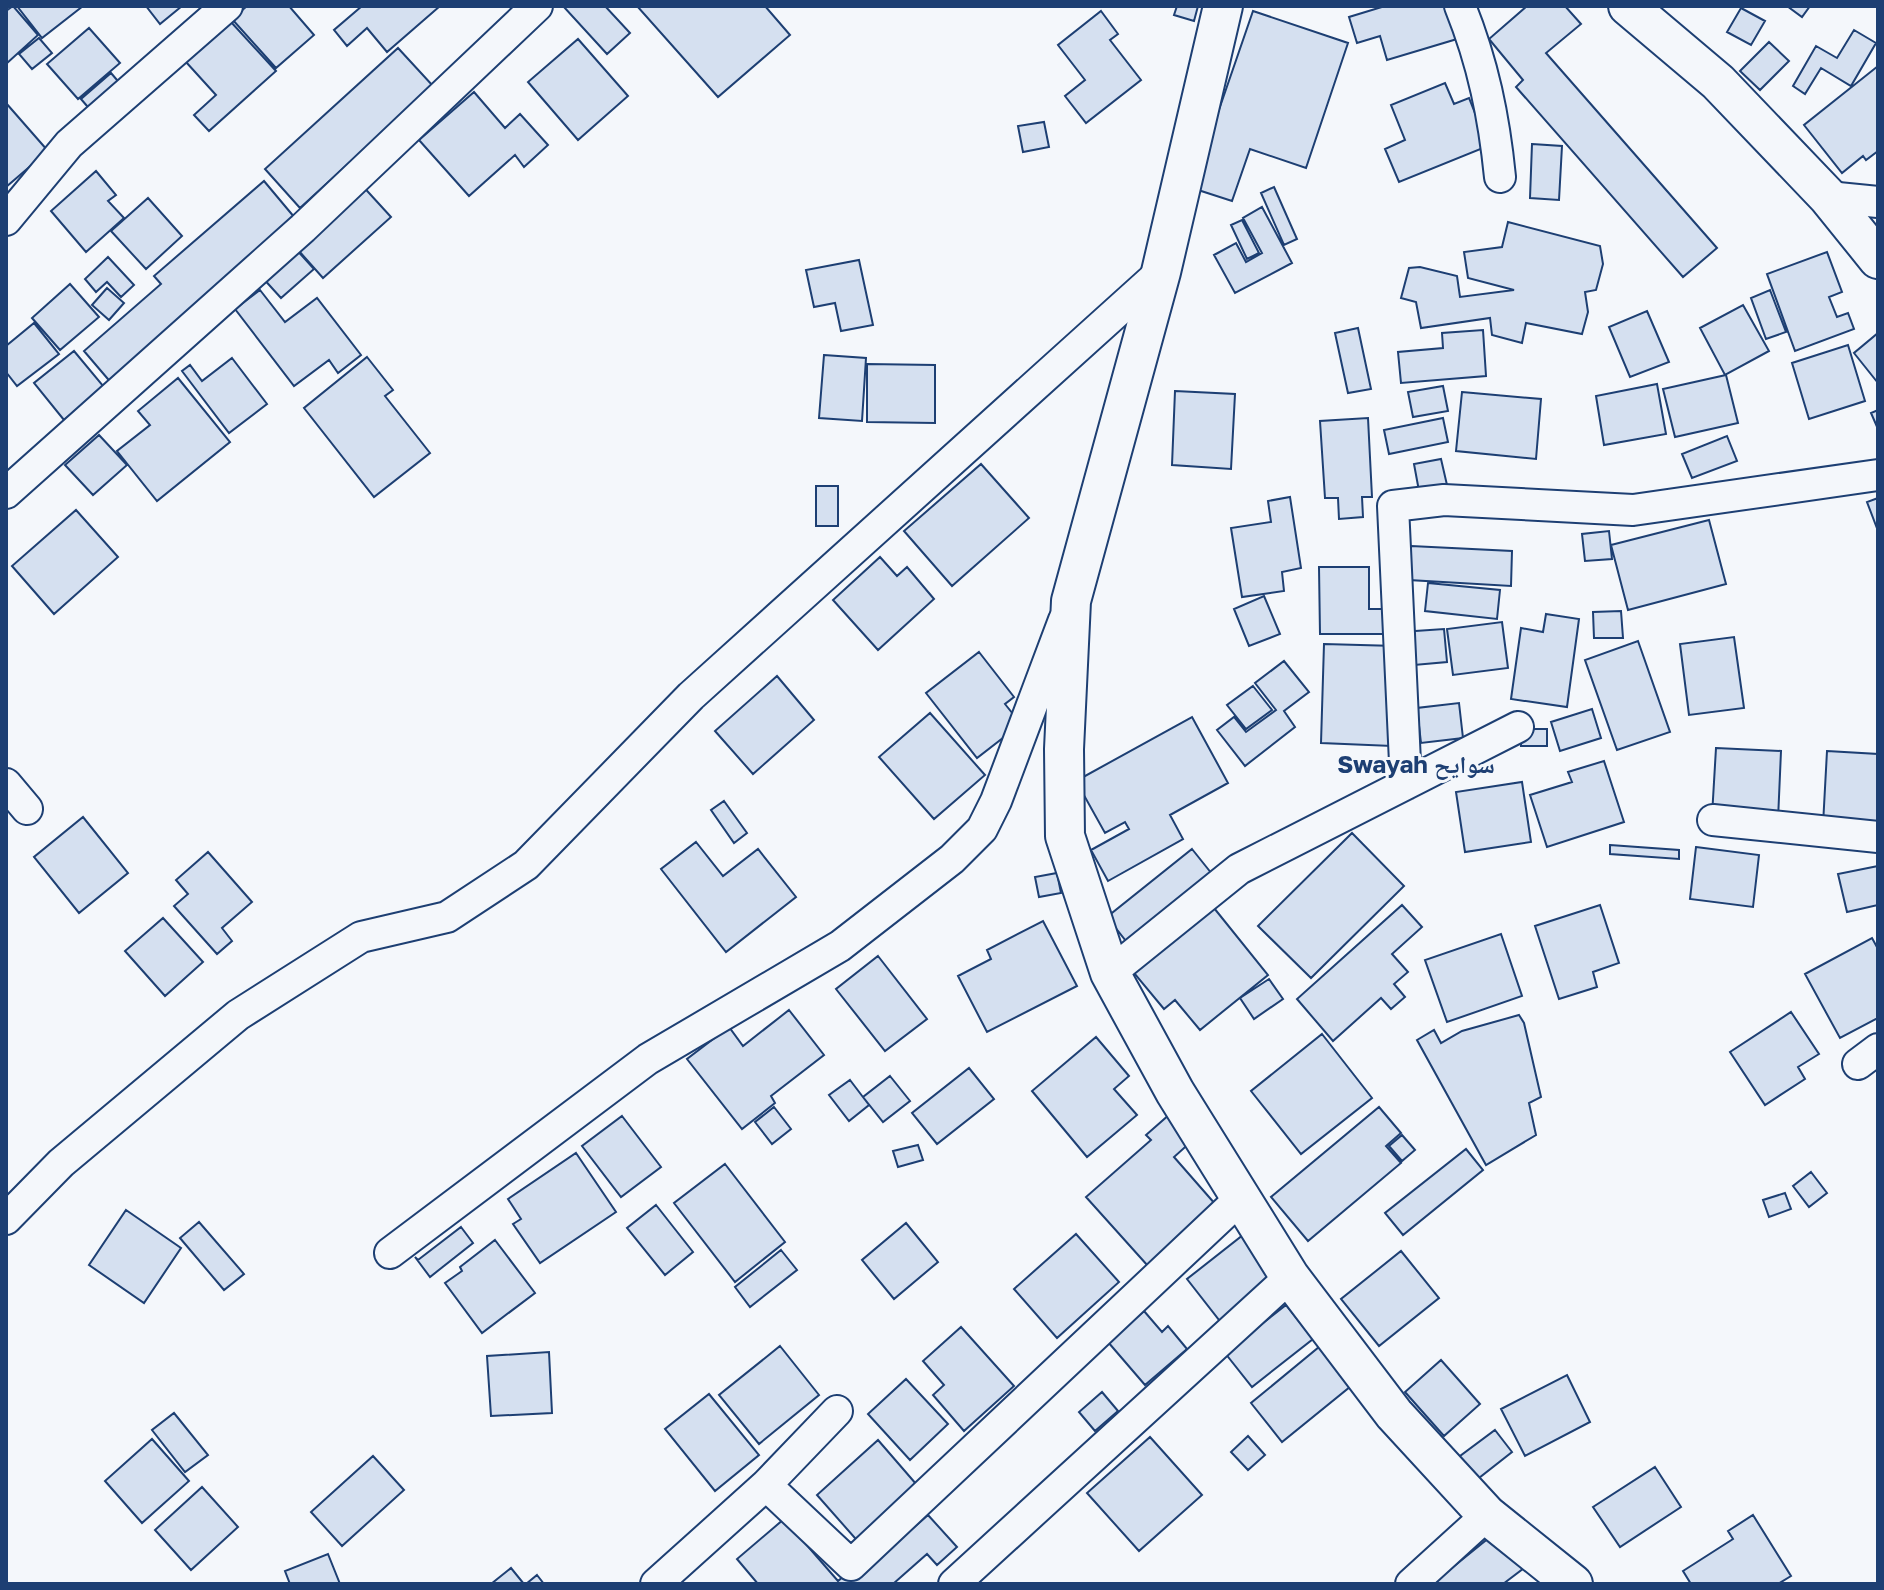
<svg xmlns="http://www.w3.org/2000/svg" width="1884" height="1590" viewBox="0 0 1884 1590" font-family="'Golos Text','Noto Naskh Arabic',sans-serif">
<rect width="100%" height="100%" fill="#f4f7fb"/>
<path fill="#d5e0f0" stroke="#1d3f73" stroke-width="2" d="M13,6L38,35L6,64V11Z
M17,6H83L42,38Z
M146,6H182L160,24Z
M247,6H289L314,35L276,68L232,19Z
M362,6H440L387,52L367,28L347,46L334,30Z
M563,6H605L630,33L607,54Z
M637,6H765L790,35L718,97Z
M1177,6H1198L1194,21L1174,15Z
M1385,6H1447L1457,39L1387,60L1380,36L1357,43L1349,17Z
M1527,6H1565L1581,24L1546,53L1717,248L1683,277L1516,87L1523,80L1489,39Z
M1787,6H1810L1802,17Z
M1741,8L1765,21L1751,45L1727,32Z
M1101,11L1118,34L1110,40L1141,80L1086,123L1065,96L1085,80L1058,45Z
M1253,11L1348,43L1306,168L1250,149L1232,201L1192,188Z
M231,22L276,71L209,131L194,115L216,95L186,62Z
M89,28L120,63L78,99L47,64Z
M1854,30L1876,43L1851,86L1821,68L1805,94L1793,86L1816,46L1837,58Z
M39,38L52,53L32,69L19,54Z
M578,39L628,96L578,140L528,82Z
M1769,42L1789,61L1760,90L1740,71Z
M398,48L433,86L300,208L265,169Z
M1878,66V151L1866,160L1863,156L1842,173L1804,125Z
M111,73L123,87L93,113L81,99Z
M1445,83L1454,104L1469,98L1488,146L1399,182L1385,149L1405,140L1391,105Z
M474,92L505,128L520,114L548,145L524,167L515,155L469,196L419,140Z
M6,103L48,151L6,187Z
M1044,122L1049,147L1023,152L1018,126Z
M1532,144L1562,146L1559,200L1530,198Z
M96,171L116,195L108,201L124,218L86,252L51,211Z
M264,181L300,224L113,385L84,351L161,284L154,276Z
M359,182L391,217L323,278L291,242Z
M1274,187L1297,239L1284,245L1261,193Z
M148,198L182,236L146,269L111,231Z
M1262,207L1292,263L1235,293L1214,255L1236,243L1246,262L1262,253L1243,218Z
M1242,220L1259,253L1247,259L1231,225Z
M1508,222L1600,246L1603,264L1596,290L1585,292L1588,312L1582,334L1526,323L1522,343L1492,335L1490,318L1421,328L1416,302L1401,298L1409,268L1420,267L1457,276L1460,297L1514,290L1468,278L1464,252L1502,247Z
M294,247L314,269L281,298L261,276Z
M1827,252L1842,292L1829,297L1837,317L1848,313L1854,329L1795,351L1767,274Z
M108,257L134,285L121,297L107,282L96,292L85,279Z
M859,260L873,325L841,331L835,303L814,307L806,270Z
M70,284L99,317L60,350L32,318Z
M107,288L124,303L109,320L92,305Z
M260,290L285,322L317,298L361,355L338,373L329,360L294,386L235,309Z
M1770,290L1786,332L1766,339L1751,298Z
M1743,305L1769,351L1725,375L1700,328Z
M1647,311L1669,362L1630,377L1609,327Z
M34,323L59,354L17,386L6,372V346Z
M1358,328L1371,389L1348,393L1335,333Z
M1483,330L1486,376L1401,383L1398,352L1443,348L1442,333Z
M1878,333V383L1854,353Z
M1848,345L1865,401L1809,419L1792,363Z
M74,351L104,387L64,420L34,383Z
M824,355L866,358L862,421L819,418Z
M367,357L393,390L385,396L430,453L374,497L304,408Z
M232,358L267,404L229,433L182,371L190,365L202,381Z
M867,364L935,365V423L867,422Z
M1726,375L1738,423L1675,437L1663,389Z
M178,378L230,442L157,501L117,451L150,425L138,411Z
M1657,384L1666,434L1604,445L1596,396Z
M1443,386L1448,411L1413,417L1408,392Z
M1175,391L1235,394L1231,469L1172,465Z
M1462,392L1541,399L1536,459L1456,451Z
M1878,410V429L1871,413Z
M1368,418L1372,497H1362L1363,517L1339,519L1338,498H1325L1320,421Z
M1443,418L1448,442L1389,454L1384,430Z
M99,435L127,465L93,495L65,465Z
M1727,436L1737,461L1692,478L1682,454Z
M1441,459L1447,485L1419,491L1414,464Z
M981,464L1029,518L952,586L904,531Z
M816,486H838V526H816Z
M1290,497L1301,568L1282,572L1284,591L1242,597L1231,528L1271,522L1268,501Z
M1878,498V531L1867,502Z
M76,510L118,557L54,614L12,566Z
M1709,520L1726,584L1628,610L1611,545Z
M1609,531L1612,559L1585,561L1582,534Z
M1411,546L1512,551L1511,586L1409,580Z
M880,557L897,576L907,567L934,599L878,650L833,600Z
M1319,567H1369V609H1390V634H1320Z
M1428,583L1500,590L1497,619L1425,611Z
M1264,596L1280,634L1249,646L1234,609Z
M1621,611L1623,638H1594L1593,612Z
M1546,614L1579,619L1567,707L1511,699L1521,628L1543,632Z
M1502,622L1508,668L1453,675L1447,629Z
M1444,629L1447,662L1403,666L1401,632Z
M1734,637L1744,708L1689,715L1680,644Z
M1638,641L1670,732L1617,750L1585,660Z
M1324,644L1396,646L1392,746L1321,743Z
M979,652L1014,697L1005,704L1021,724L977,758L926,693Z
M1284,661L1309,692L1284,711L1295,727L1245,766L1217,730L1234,717L1246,732L1276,710L1255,683Z
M777,676L814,720L753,774L715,731Z
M1253,686L1272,710L1246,729L1227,705Z
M1459,703L1463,738L1421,743L1417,708Z
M1592,709L1601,738L1560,751L1551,722Z
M930,713L985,775L934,819L879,757Z
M1192,717L1228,783L1170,815L1183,839L1108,881L1091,850L1129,829L1125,822L1105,833L1076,781Z
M1521,729H1547V746H1521Z
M1716,748L1781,751L1778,820L1712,816Z
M1827,751L1878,754V828L1823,825Z
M1604,761L1624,822L1547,847L1530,795L1572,782L1568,772Z
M1522,782L1531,842L1465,852L1456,792Z
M724,801L747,833L734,843L711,810Z
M83,817L128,873L79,913L34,857Z
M1352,833L1404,886L1311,978L1258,926Z
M696,842L723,876L758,849L796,897L726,952L661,869Z
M1610,845L1679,850V859L1610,854Z
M1696,847L1759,855L1753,907L1690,899Z
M1192,849L1212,874L1126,941L1107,917Z
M208,852L252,902L222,928L232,941L217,954L174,906L188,894L176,880Z
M1878,866V905L1847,912L1838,874Z
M1057,873L1061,893L1039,897L1035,877Z
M1402,905L1422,927L1392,954L1408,972L1394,984L1405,997L1391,1009L1381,998L1333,1041L1297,999Z
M1600,905L1619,963L1593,972L1597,987L1559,999L1535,926Z
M1214,908L1268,975L1200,1030L1175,1000L1164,1009L1134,973Z
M163,918L203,962L165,996L125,951Z
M1043,921L1077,986L987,1032L958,976L991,959L987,950Z
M1501,934L1522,996L1447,1022L1425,960Z
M1872,938L1878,949V1018L1840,1038L1805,974Z
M878,956L927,1019L885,1051L836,989Z
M1269,979L1283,999L1254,1019L1240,998Z
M789,1010L824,1055L771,1096L775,1103L742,1129L687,1059L729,1027L743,1046Z
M1791,1012L1819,1054L1798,1067L1805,1079L1765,1105L1730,1052Z
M1519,1015L1524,1023L1541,1097L1529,1103L1536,1135L1486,1165L1417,1040L1434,1030L1441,1043L1462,1031Z
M1322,1034L1372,1098L1301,1154L1251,1091Z
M1096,1037L1129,1076L1114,1089L1137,1115L1087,1157L1032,1091Z
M969,1068L994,1099L937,1144L912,1113Z
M890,1076L910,1101L883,1122L863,1097Z
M850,1080L869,1105L849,1121L829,1095Z
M774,1107L791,1129L772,1144L755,1122Z
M1379,1107L1401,1133L1386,1146L1401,1163L1308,1241L1271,1197Z
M1170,1114L1193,1140L1174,1157L1216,1205L1148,1266L1086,1197L1151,1140L1146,1135Z
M622,1116L661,1167L621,1197L582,1146Z
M1402,1135L1415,1150L1402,1161L1389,1146Z
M918,1145L923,1160L898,1167L893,1151Z
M1466,1149L1483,1170L1403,1235L1385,1213Z
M576,1153L616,1212L540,1263L513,1224L521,1219L508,1199Z
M725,1164L785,1242L735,1282L674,1203Z
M1811,1172L1827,1193L1809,1207L1793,1186Z
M1785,1193L1791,1209L1769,1217L1763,1200Z
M656,1205L693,1252L665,1275L627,1228Z
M126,1210L181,1248L144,1303L89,1265Z
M199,1222L244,1274L224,1290L180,1238Z
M906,1223L938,1262L894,1299L862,1260Z
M461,1227L473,1243L430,1277L415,1257L418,1260Z
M1076,1234L1119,1282L1057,1338L1014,1289Z
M1243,1235L1280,1281L1223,1325L1187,1279Z
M495,1240L535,1293L482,1333L445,1283L462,1271L460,1267Z
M781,1250L797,1270L750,1307L735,1287Z
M1401,1251L1439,1298L1379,1346L1341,1299Z
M1286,1305L1313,1339L1252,1387L1225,1353Z
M1144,1311L1162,1332L1168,1326L1187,1349L1145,1385L1108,1342Z
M961,1327L1014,1386L964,1431L933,1395L944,1385L923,1361Z
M780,1346L819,1395L759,1444L719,1395Z
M1319,1347L1351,1386L1282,1442L1251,1403Z
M549,1352L552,1413L491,1416L487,1356Z
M1441,1360L1480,1404L1444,1436L1405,1392Z
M1567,1375L1590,1422L1525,1456L1501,1409Z
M906,1379L948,1424L910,1460L868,1414Z
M1102,1392L1118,1411L1095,1431L1079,1412Z
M709,1394L759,1455L715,1491L665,1429Z
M174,1413L208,1455L185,1472L152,1430Z
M1495,1430L1512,1452L1470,1485L1452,1462Z
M1248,1436L1265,1455L1248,1470L1231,1452Z
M1150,1437L1202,1495L1139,1551L1087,1493Z
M152,1439L189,1481L142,1523L105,1481Z
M878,1440L923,1492L862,1546L817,1495Z
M373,1456L404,1490L342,1546L311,1512Z
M1655,1467L1681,1507L1620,1547L1593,1507Z
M202,1487L238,1527L191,1570L155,1530Z
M928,1515L957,1547L937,1565L927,1554L893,1584H758L737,1559L784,1519L838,1581L851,1570L857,1577Z
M1753,1515L1791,1576L1778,1584H1691L1683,1571L1733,1539L1728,1531Z
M1495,1533L1524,1568L1503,1584H1432Z
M328,1554L340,1584H290L285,1571Z
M511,1568L524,1584H491Z
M537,1575L544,1584H526Z"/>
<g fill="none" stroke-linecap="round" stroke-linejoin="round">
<g stroke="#1d3f73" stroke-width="34">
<path id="minor" d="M1460,6C1483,63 1494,117 1500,177
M1828,197L1878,202
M6,220L69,144L227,6
M6,493L303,228L537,6
M6,784L27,809
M1406,784L1393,506L1444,500L1633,510L1878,475
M1713,820L1878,837
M1110,973L1239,869L1518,727
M1858,1064L1878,1049
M6,1219L61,1163L238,1015L361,937L447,917L526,865L691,696L1161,272
M390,1253L648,1059L840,946L952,859L982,829L996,801L1064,620
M766,1485L851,1565L1243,1196
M656,1584L766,1485L837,1411
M954,1584L1290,1277
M1411,1584L1487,1515"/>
</g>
<g stroke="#1d3f73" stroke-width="42">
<path id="tertiary" d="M1223,6L1161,272L1071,601L1064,749L1065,836L1110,973L1175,1092L1290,1277L1394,1414L1487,1515L1573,1584
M1628,6L1718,82L1828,197L1878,259"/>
</g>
<use href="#minor" stroke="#f4f7fb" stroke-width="30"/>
<use href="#tertiary" stroke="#f4f7fb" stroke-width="38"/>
</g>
<g text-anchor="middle" stroke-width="6" stroke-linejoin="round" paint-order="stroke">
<g font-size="24" font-weight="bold" fill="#1d3f73" stroke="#f4f7fb">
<text x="1416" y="773">Swayah سوايح</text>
</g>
</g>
<rect width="1884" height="1590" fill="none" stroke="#1d3f73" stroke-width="16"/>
</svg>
